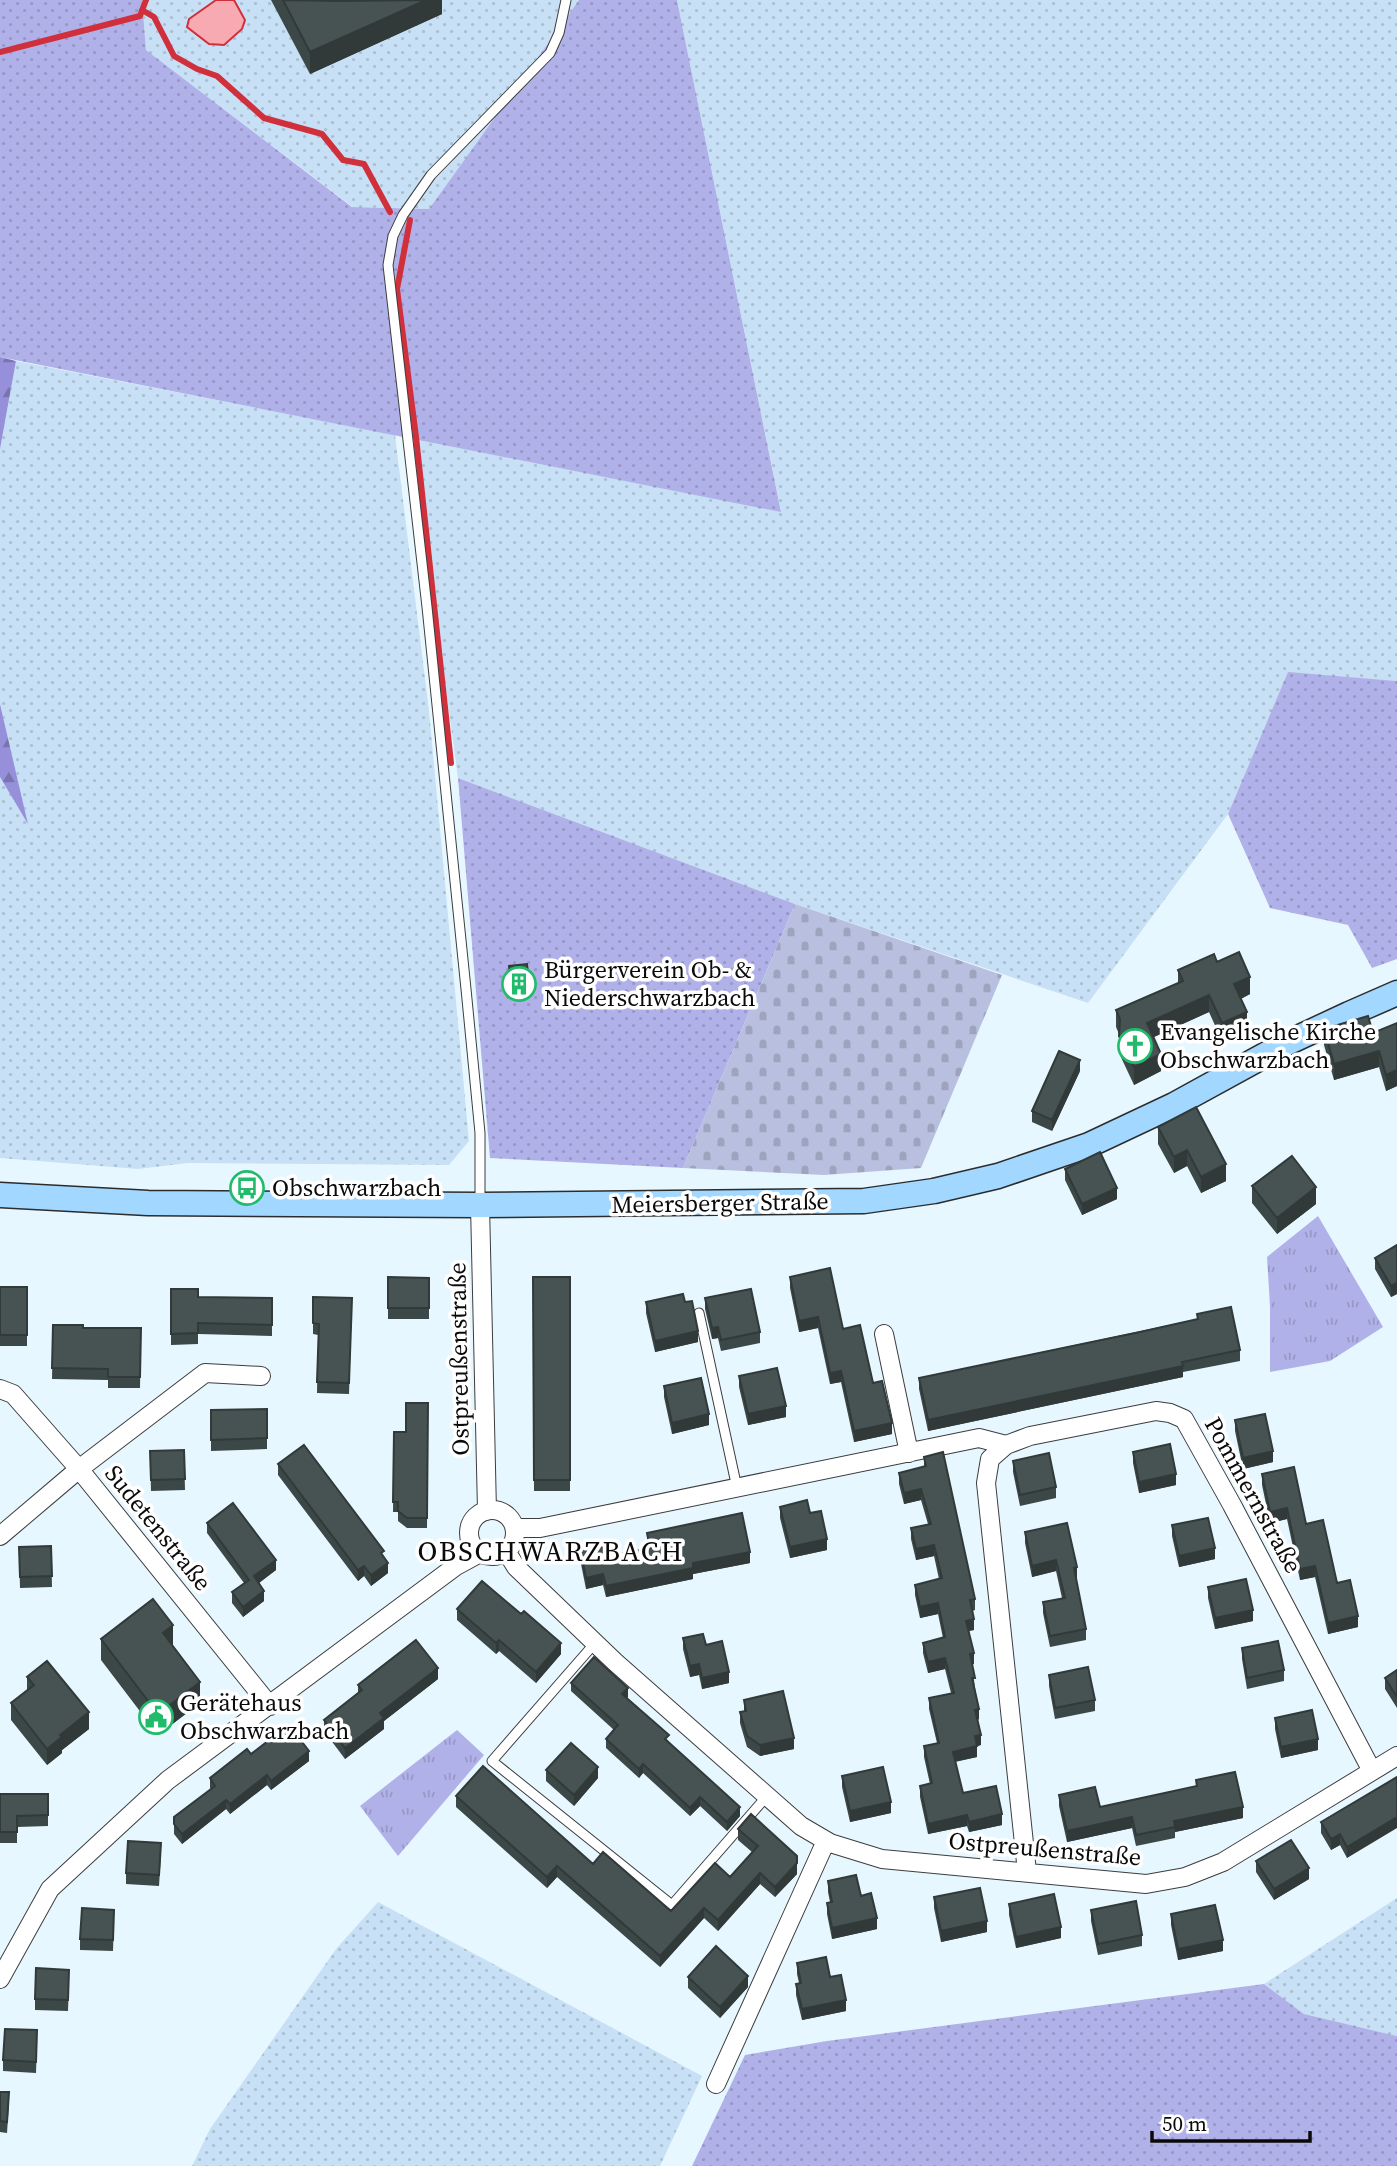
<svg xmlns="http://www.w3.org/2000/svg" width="1397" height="2166" viewBox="0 0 1397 2166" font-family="'Source Serif 4',serif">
<defs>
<pattern id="farmland-dots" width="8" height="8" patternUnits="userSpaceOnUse" patternTransform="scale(1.75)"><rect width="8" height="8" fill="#c7e0f5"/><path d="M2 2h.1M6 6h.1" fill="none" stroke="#aabfd1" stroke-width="1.8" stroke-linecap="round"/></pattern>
<pattern id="grass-dots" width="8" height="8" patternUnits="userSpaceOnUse" patternTransform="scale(1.75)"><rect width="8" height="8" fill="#b1b1e9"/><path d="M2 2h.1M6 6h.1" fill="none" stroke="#9797c6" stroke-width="1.8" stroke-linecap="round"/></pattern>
<pattern id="forest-firs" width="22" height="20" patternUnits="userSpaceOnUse" patternTransform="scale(1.75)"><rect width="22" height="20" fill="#9690da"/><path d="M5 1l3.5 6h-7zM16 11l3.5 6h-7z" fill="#7974af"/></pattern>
<pattern id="cemetery-stones" width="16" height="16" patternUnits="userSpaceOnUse" patternTransform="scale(1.75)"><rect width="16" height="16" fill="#b9bfdf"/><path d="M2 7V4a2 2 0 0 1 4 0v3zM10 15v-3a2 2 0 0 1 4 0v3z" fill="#9ea3be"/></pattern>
<pattern id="park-tufts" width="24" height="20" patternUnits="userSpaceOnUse" patternTransform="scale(1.75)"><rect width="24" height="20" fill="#b1b1e9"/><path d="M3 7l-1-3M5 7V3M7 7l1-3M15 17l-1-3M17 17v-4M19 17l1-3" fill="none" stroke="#9797c6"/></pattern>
</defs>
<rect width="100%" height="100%" fill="#e7f7ff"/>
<path fill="url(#farmland-dots)" d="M142,0H579L429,209L353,207L146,50Z
M677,0H1397V681L1288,673L1228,814L1088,1003L795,904L458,778L412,439L781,511Z
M16,361L395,435L429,711L469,1141L449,1165L188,1163L138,1169L0,1158V777L27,820L0,704V449Z
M1397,1898V2036L1304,2014L1264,1984Z
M378,1902L702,2076L660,2166H192L210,2129L336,1949Z"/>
<path fill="url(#grass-dots)" d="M0,0H142L146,50L352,207L429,209L579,0H677L781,512L0,357Z
M1288,672L1397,681V959L1372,968L1348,925L1270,908L1228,814Z
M458,778L795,904L683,1168L490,1158Z
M1264,1984L1304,2014L1397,2036V2166H692L745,2055L827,2041Z"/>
<path fill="url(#forest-firs)" d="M0,357L16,361L0,449Z
M0,704L28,824L0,777Z"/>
<path fill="url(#cemetery-stones)" d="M795,904L1002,975L921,1168L824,1175L683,1168Z"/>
<path fill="url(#park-tufts)" d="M1318,1216L1383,1327L1330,1361L1270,1372V1306L1267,1257Z
M457,1730L484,1755L398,1856L360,1806Z"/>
<path fill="#f7aab2" stroke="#d0303b" stroke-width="2" d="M216,0H234L245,20L242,29L224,45L209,44L187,27L189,19Z"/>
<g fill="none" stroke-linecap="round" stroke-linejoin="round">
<path stroke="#d0303b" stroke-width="6" d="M142,10L154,17L174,56L197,69L217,76L264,118L322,134L343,160L364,164L390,212
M0,52L140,16L146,0
M410,220L397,289L416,437L451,763"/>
<g stroke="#3d3d3d" stroke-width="11">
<path id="service" d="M480,1204V1133L466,989L427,607L388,265L393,236L403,215L431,175L550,53L559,33L566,0
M699,1313L737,1488
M595,1643L492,1761L672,1905L767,1796"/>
</g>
<g stroke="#3d3d3d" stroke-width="20">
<path id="minor" d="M480,1205L487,1511
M884,1334L909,1453
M0,1389L13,1394L79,1469L270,1706
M469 1533a23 23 0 1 1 46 0a23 23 0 1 1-46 0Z
M515,1528H540L979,1438L1006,1445
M0,1536L79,1469L205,1373L261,1376
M506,1551L516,1567L615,1662L801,1826L830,1843L882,1859L1146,1884L1185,1877L1223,1862L1397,1756
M1027,1872L986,1483L990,1459L1006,1445L1030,1436L1156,1411L1170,1413L1184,1419L1232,1505L1372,1771
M0,1979L50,1889L168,1780L456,1566L480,1553
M716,2084L826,1841"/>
</g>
<g stroke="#2c2c2c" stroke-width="27">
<path id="secondary" d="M0,1195L148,1203L480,1205L864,1201L934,1191L998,1176L1089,1145L1174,1105L1287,1043L1349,1014L1397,993"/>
</g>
<use href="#service" stroke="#fff" stroke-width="9"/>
<use href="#minor" stroke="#fff" stroke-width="18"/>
<use href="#secondary" stroke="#a2d8ff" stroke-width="24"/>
</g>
<path fill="#3c4747" d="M271,0H442V14L310,74Z
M1217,962L1250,994L1241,999L1247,1030L1222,1041L1209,1012L1154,1037L1161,1071L1134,1085L1119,1053V1034L1116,1027V1010L1178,983V970Z
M509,966L530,991V996L512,998Z
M1397,1023V1086L1386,1091L1379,1067L1334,1080L1324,1045V1029L1373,1033Z
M1080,1071L1052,1131L1032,1122V1111Z
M1158,1127L1226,1181L1201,1193L1187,1166L1174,1173L1158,1144Z
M1065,1169L1117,1199L1082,1215L1065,1180Z
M1252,1186L1316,1204L1277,1234L1252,1203Z
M1397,1245V1294L1391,1297L1375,1269V1258Z
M388,1277L429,1278V1319H388Z
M533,1277H570V1491H534Z
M790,1277L843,1329L873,1383L892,1434L854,1442L841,1382L830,1384L818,1328L799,1332L790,1288Z
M0,1287H27V1346H0Z
M171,1289L198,1297L272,1298V1336L198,1334V1344L171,1345Z
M313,1297L352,1298L349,1394L317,1393L318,1335L313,1334Z
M705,1298L760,1332V1343L721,1351L718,1338L712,1339L705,1309Z
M646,1302H685L698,1342L655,1352L646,1313Z
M1197,1314L1240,1350V1361L1183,1372V1377L928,1431L919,1389V1378L1197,1319Z
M53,1325L83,1328H141L140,1388H108V1380L52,1379Z
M739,1376L786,1417L748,1425L739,1387Z
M664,1386L709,1425L672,1434L664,1397Z
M428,1403L427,1528H407L398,1521V1512H393L394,1432H406Z
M267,1409V1449L211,1451V1410Z
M1235,1420L1273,1462L1243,1469L1235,1431Z
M184,1450L185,1490L151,1491L150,1451Z
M1133,1452L1176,1485L1139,1493L1133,1463Z
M924,1457L975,1599V1610L972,1611L974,1630L969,1631L974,1664H972L979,1719L978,1720L981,1745L977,1746V1757L955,1762L963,1793L1002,1825L969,1832L967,1826L928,1834L920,1797V1786L930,1784L924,1757V1746L937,1743L929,1709V1698L951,1693L945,1669L928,1673L923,1653V1643L943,1638L938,1614L920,1618L915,1595V1585L939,1579L934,1556L916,1560L911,1539V1528L928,1524L921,1500L904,1504L899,1484V1473L924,1467Z
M1013,1461L1056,1487V1498L1020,1506L1013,1472Z
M278,1464L384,1557L388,1573L371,1586L364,1576L358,1581L278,1475Z
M1262,1474L1306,1524L1358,1627L1328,1634L1315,1577L1300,1580L1287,1519L1270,1523L1262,1485Z
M780,1507L810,1513L827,1550L790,1558L780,1518Z
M207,1523L276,1570L258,1583L264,1601L243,1617L232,1603V1592L244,1583L207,1533Z
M1172,1525L1215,1559L1179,1567L1172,1536Z
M1025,1532L1077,1578H1076L1086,1629V1640L1050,1647L1043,1613V1602L1062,1598L1056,1571L1032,1577L1025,1543Z
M647,1533L750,1563L693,1574V1579L606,1597L603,1585L586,1589L580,1559V1548L610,1556L648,1549Z
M51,1546L52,1587L20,1588L19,1547Z
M1208,1587L1253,1621L1215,1629L1208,1598Z
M457,1609L561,1654L536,1683L499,1651L496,1654L457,1620Z
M683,1638L706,1645L729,1683L702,1689L699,1675L690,1677L683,1649Z
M101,1639L200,1703L158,1735L101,1660Z
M1242,1648L1284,1670V1681L1247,1689L1242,1659Z
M1397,1670V1708L1385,1689V1678Z
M1049,1675L1095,1700V1711L1055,1719L1049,1686Z
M27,1677L89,1729L62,1750V1753L47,1765L11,1720V1703L27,1690Z
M438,1679L384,1721V1729L345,1759L324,1731V1720L358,1693V1685Z
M571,1683L628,1697L627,1698L740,1816L727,1831L700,1806L690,1816L643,1773L639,1778L606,1748V1739L614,1730L571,1691Z
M744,1700L794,1749L760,1756L747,1747L740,1723V1712H744Z
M1275,1718L1318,1750L1281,1758L1275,1729Z
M251,1754L309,1761L271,1790L267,1785L230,1814L226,1809L182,1844L174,1834V1817L211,1789L210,1788V1778Z
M546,1770L598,1778L574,1806L546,1781Z
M842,1776L891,1813L850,1822L842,1787Z
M1397,1777L1347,1858L1340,1845L1331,1850L1321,1833V1822Z
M1196,1780L1243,1818L1175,1832V1838L1136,1846L1132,1828L1067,1842L1059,1806V1795L1100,1807L1196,1787Z
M0,1794H48V1826L17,1827V1843H0Z
M456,1796L593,1864L671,1911L730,1877L752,1852L738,1840V1829L797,1874L775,1897L760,1884L718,1931L704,1918L660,1967L557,1877L547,1888L456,1807Z
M161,1854L159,1886L126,1884V1873Z
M1256,1861L1309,1879L1274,1900L1256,1872Z
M828,1881L877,1929L832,1939L827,1914V1903L830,1902L828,1892Z
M934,1897L987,1932L941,1942L934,1908Z
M1009,1904L1061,1938L1016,1948L1009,1915Z
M1091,1910L1142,1935V1946L1098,1955L1091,1921Z
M1171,1914L1223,1951L1178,1960L1171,1925Z
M114,1921L113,1951L80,1950V1939Z
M797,1963L846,2011L802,2020L796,1995V1984L799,1983L797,1974Z
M688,1977L748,1987L720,2018L688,1988Z
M69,1981L68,2011L35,2010V1999Z
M37,2041L36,2073L3,2071V2060Z
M0,2092L9,2103L7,2133L0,2132Z"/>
<path fill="#313a39" d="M426,0H442V14L310,74V52Z
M1250,977V994L1234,1002V984Z
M1209,995V1012L1147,1040V1023Z
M1247,1012V1030L1222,1041V1023Z
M1379,1051V1067L1334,1080V1064Z
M1161,1054V1071L1134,1085V1067Z
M1080,1060V1071L1052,1131V1120Z
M1397,1070V1086L1386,1091V1075Z
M1187,1150V1166L1174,1173V1157Z
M1226,1164V1181L1201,1193V1177Z
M1316,1187V1204L1277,1234V1218Z
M1117,1188V1199L1082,1215V1204Z
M1397,1283V1294L1391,1297V1286Z
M818,1317V1328L799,1332V1321Z
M718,1327V1338L712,1339V1328Z
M698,1331V1342L655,1352V1341Z
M1183,1366V1377L928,1431V1420Z
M841,1371V1382L830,1384V1373Z
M786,1406V1417L748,1425V1414Z
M709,1414V1425L672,1434V1423Z
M892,1423V1434L854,1442V1431Z
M1273,1451V1462L1243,1469V1458Z
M1176,1474V1485L1139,1493V1482Z
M921,1489V1500L904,1504V1493Z
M1287,1508V1519L1270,1523V1512Z
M827,1539V1550L790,1558V1547Z
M934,1545V1556L916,1560V1549Z
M1215,1548V1559L1179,1567V1556Z
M750,1552V1563L693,1574V1579L606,1597V1586L693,1563Z
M276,1560V1570L254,1587V1576Z
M1056,1560V1571L1032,1577V1566Z
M388,1563V1573L371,1586V1575Z
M364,1566V1576L358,1581V1570Z
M1315,1566V1577L1300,1580V1569Z
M1077,1567V1578L1074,1579V1568Z
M603,1574V1585L586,1589V1578Z
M264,1591V1601L243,1617V1607Z
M938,1603V1614L920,1618V1607Z
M1253,1610V1621L1215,1629V1618Z
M1358,1616V1627L1328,1634V1623Z
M974,1619V1630L966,1631V1621Z
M173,1625V1647L163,1633Z
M499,1640V1651L496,1654V1643Z
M561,1643V1654L536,1683V1672Z
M974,1653V1664L970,1665V1654Z
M945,1658V1669L928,1673V1662Z
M699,1664V1675L690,1677V1666Z
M438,1668V1679L384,1721V1729L345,1759V1748L380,1713Z
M729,1672V1683L702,1689V1678Z
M200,1682V1703L158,1735V1714Z
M628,1688V1697L622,1703V1694Z
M979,1709V1719L975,1720V1710Z
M89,1712V1729L62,1750V1753L47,1765V1749L60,1735Z
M981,1735V1745L977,1746V1757L953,1762V1752L975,1736Z
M794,1738V1749L760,1756V1745Z
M1318,1739V1750L1281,1758V1747Z
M309,1751V1761L271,1790V1781Z
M643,1764V1773L639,1778V1769Z
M598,1767V1778L574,1806V1795Z
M267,1775V1785L230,1814V1804Z
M700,1797V1806L690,1816V1808Z
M226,1800V1809L182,1844V1834Z
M891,1802V1813L850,1822V1811Z
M740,1807V1816L727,1831V1822Z
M1243,1807V1818L1175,1832L1174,1821Z
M1002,1814V1825L969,1832V1822Z
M967,1815V1826L928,1834V1824Z
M1132,1817V1828L1067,1842V1831Z
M1397,1817V1828L1347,1858V1847Z
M1340,1834V1845L1331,1850V1839Z
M797,1863V1874L775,1897V1887Z
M557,1866V1877L547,1888V1877Z
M1309,1868V1879L1274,1900V1889Z
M760,1873V1884L718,1931V1920Z
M704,1908V1918L660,1967V1956Z
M877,1918V1929L832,1939V1928Z
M987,1921V1932L941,1942V1931Z
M1061,1927V1938L1016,1948V1937Z
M1223,1940V1951L1178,1960V1949Z
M748,1976V1987L720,2018V2007Z
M846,2000V2011L802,2020V2009Z"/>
<path fill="#465352" stroke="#313a39" stroke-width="2" d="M283,0L342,1L426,0L310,52Z
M1239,952L1250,977L1234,984L1247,1012L1222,1023L1209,995L1147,1023L1161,1054L1134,1067L1119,1036L1120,1019L1116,1010L1183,981L1178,970L1214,954L1217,962Z
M527,964L530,991L512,993L509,966Z
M1368,1016L1373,1033L1397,1023V1070L1386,1075L1379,1051L1334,1064L1324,1029Z
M1059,1051L1080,1060L1052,1120L1032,1111Z
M1196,1107L1226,1164L1201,1177L1187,1150L1174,1157L1158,1127Z
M1100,1152L1117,1188L1082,1204L1065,1169Z
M1292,1156L1316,1187L1277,1218L1252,1186Z
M1397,1245V1283L1391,1286L1375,1258Z
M830,1268L843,1329L860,1325L873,1383L882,1381L892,1423L854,1431L841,1371L830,1373L818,1317L799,1321L790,1277Z
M388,1277L429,1278V1308H388Z
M533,1277H570V1480H534Z
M0,1287H27V1335H0Z
M171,1289H198V1297L272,1298V1325L198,1323V1333L171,1334Z
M751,1289L760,1332L721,1340L718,1327L712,1328L705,1298Z
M683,1294L685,1302L692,1301L698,1331L655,1341L646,1302Z
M313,1297L352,1298L349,1383L317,1382L319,1324L313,1323Z
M1231,1307L1240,1350L1182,1362L1183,1366L928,1420L919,1378L1140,1332L1198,1319L1197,1314Z
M53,1325H83V1328H141L140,1377H108V1369L52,1368Z
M777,1368L786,1406L748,1414L739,1376Z
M701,1378L709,1414L672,1423L664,1386Z
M406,1403H428L427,1518H407L398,1511V1502H393L394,1432H406Z
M267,1409V1438L211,1440V1410Z
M1265,1414L1273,1451L1243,1458L1235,1420Z
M1170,1444L1176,1474L1139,1482L1133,1452Z
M304,1445L384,1551L381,1553L388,1563L371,1575L364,1566L358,1570L278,1464Z
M184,1450L185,1479L151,1480L150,1451Z
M943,1452L975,1599L970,1600L974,1619L966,1621L974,1653L970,1654L975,1678H972L979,1709L975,1710L981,1735L975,1736L977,1746L953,1752L963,1793L996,1786L1002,1814L969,1822L967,1815L928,1824L920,1786L932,1783L924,1746L939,1743L929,1698L954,1693L945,1658L928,1662L923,1643L945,1637L938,1603L920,1607L915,1585L942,1578L934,1545L916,1549L911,1528L931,1524L921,1489L904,1493L899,1473L926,1466L924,1457Z
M1049,1453L1056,1487L1020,1495L1013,1461Z
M1294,1467L1306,1524L1323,1520L1337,1583L1350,1580L1358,1616L1328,1623L1315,1566L1300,1569L1287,1508L1270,1512L1262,1474Z
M807,1500L810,1513L821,1511L827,1539L790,1547L780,1507Z
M233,1503L276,1560L254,1576L264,1591L243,1607L232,1592L249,1580L207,1523Z
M742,1513L750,1552L693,1563V1568L606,1586L603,1574L586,1578L580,1548L607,1543L610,1556L650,1548L647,1533Z
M1208,1518L1215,1548L1179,1556L1172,1525Z
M1067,1523L1077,1567L1074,1568L1086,1629L1050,1636L1043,1602L1065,1598L1056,1560L1032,1566L1025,1532Z
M51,1546L52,1576L20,1577L19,1547Z
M1246,1579L1253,1610L1215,1618L1208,1587Z
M482,1581L521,1614L524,1611L561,1643L536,1672L499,1640L496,1643L457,1609Z
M153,1599L173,1625L163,1633L200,1682L158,1714L101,1639Z
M703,1634L706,1645L722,1641L729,1672L702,1678L699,1664L690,1666L683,1638Z
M416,1640L438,1668L380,1713L384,1718L345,1748L324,1720L362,1690L358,1685Z
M1278,1641L1284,1670L1247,1678L1242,1648Z
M594,1657L628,1688L622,1694L669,1735L665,1739L740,1807L727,1822L700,1797L690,1808L643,1764L639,1769L606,1739L618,1725L571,1683Z
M47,1661L89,1712L60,1735L62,1737L47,1749L11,1703L34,1685L27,1677Z
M1088,1667L1095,1700L1055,1708L1049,1675Z
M1397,1670V1697L1385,1678Z
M783,1691L794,1738L760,1745L747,1736L740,1712L746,1711L744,1700Z
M1312,1710L1318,1739L1281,1747L1275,1718Z
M289,1725L309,1751L271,1781L267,1775L230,1804L226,1800L182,1834L174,1824V1817L215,1786L210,1778L247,1749L251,1754Z
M571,1743L598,1767L574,1795L546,1770Z
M483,1766L593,1864L603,1852L671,1911L715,1863L730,1877L758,1846L738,1829L751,1814L797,1856V1863L775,1887L760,1873L718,1920L704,1908L660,1956L557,1866L547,1877L456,1796Z
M883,1767L891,1802L850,1811L842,1776Z
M1235,1772L1243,1807L1174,1821L1175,1827L1136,1835L1132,1817L1067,1831L1059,1795L1095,1787L1100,1807L1197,1786L1196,1780Z
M1397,1777V1817L1347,1847L1340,1834L1331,1839L1321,1822Z
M0,1794H48V1815L17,1816V1832H0Z
M1291,1840L1309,1868L1274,1889L1256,1861Z
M128,1841L161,1843L159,1875L126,1873Z
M856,1875L861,1896L871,1893L877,1918L832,1928L827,1903L832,1902L828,1881Z
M980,1888L987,1921L941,1931L934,1897Z
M1054,1894L1061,1927L1016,1937L1009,1904Z
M1136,1901L1142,1935L1098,1944L1091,1910Z
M1215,1905L1223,1940L1178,1949L1171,1914Z
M82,1908L114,1910L113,1940L80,1939Z
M716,1946L748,1976L720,2007L688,1977Z
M826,1957L830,1977L841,1975L846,2000L802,2009L796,1984L801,1983L797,1963Z
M36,1968L69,1970L68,2000L35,1999Z
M5,2029L37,2030L36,2062L3,2060Z
M0,2092H9L7,2122L0,2121Z"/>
<defs>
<g id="building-ring" transform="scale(1.75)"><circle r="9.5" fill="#fff" stroke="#20bc6b" stroke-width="1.5"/><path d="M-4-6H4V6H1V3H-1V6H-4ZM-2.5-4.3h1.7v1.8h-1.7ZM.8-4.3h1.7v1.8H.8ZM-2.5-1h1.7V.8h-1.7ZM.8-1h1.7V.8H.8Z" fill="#20bc6b"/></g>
<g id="church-ring" transform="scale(1.75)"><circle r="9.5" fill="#fff" stroke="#20bc6b" stroke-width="1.5"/><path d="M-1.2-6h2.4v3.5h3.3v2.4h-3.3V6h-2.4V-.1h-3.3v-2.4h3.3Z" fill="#20bc6b"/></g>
<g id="bus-ring" transform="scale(1.75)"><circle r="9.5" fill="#fff" stroke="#20bc6b" stroke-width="1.5"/><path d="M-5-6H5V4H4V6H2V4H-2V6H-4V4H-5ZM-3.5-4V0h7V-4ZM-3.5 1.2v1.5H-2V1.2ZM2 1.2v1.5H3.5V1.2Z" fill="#20bc6b"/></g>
<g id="civic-ring" transform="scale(1.75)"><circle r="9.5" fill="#fff" stroke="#20bc6b" stroke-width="1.5"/><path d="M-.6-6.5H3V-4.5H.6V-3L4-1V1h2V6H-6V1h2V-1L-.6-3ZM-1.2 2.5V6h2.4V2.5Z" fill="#20bc6b"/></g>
</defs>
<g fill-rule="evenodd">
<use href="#building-ring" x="519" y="984"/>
<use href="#church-ring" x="1135" y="1046"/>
<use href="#bus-ring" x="247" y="1188"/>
<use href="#civic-ring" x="156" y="1717"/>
</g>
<g text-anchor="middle" stroke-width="7" stroke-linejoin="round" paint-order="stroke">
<g font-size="24" fill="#0a0a0a" stroke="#fff" text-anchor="start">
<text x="544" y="978">Bürgerverein Ob- &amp;<tspan x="544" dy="28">Niederschwarzbach</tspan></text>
<text x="1160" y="1040">Evangelische Kirche<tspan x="1160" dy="28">Obschwarzbach</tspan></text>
<text x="272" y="1196">Obschwarzbach</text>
<text x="180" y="1711">Gerätehaus<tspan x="180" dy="28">Obschwarzbach</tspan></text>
</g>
<g font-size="24" fill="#0a0a0a" stroke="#fff">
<text transform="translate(720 1203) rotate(-1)" y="8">Meiersberger Straße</text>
<text transform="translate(459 1359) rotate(-91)" y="8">Ostpreußenstraße</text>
<text transform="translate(1253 1495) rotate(61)" y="8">Pommernstraße</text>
<text transform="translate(158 1528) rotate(51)" y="8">Sudetenstraße</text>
<text transform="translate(1045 1849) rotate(5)" y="8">Ostpreußenstraße</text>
</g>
<g font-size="28" letter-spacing="2" fill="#0a0a0a" stroke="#fff">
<text x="551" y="1561">OBSCHWARZBACH</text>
</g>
</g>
<path d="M1152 2131v10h158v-10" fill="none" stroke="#0a0a0a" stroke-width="3.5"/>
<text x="1162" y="2131" font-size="21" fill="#0a0a0a" stroke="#ffffff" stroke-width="5" paint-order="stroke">50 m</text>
</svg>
